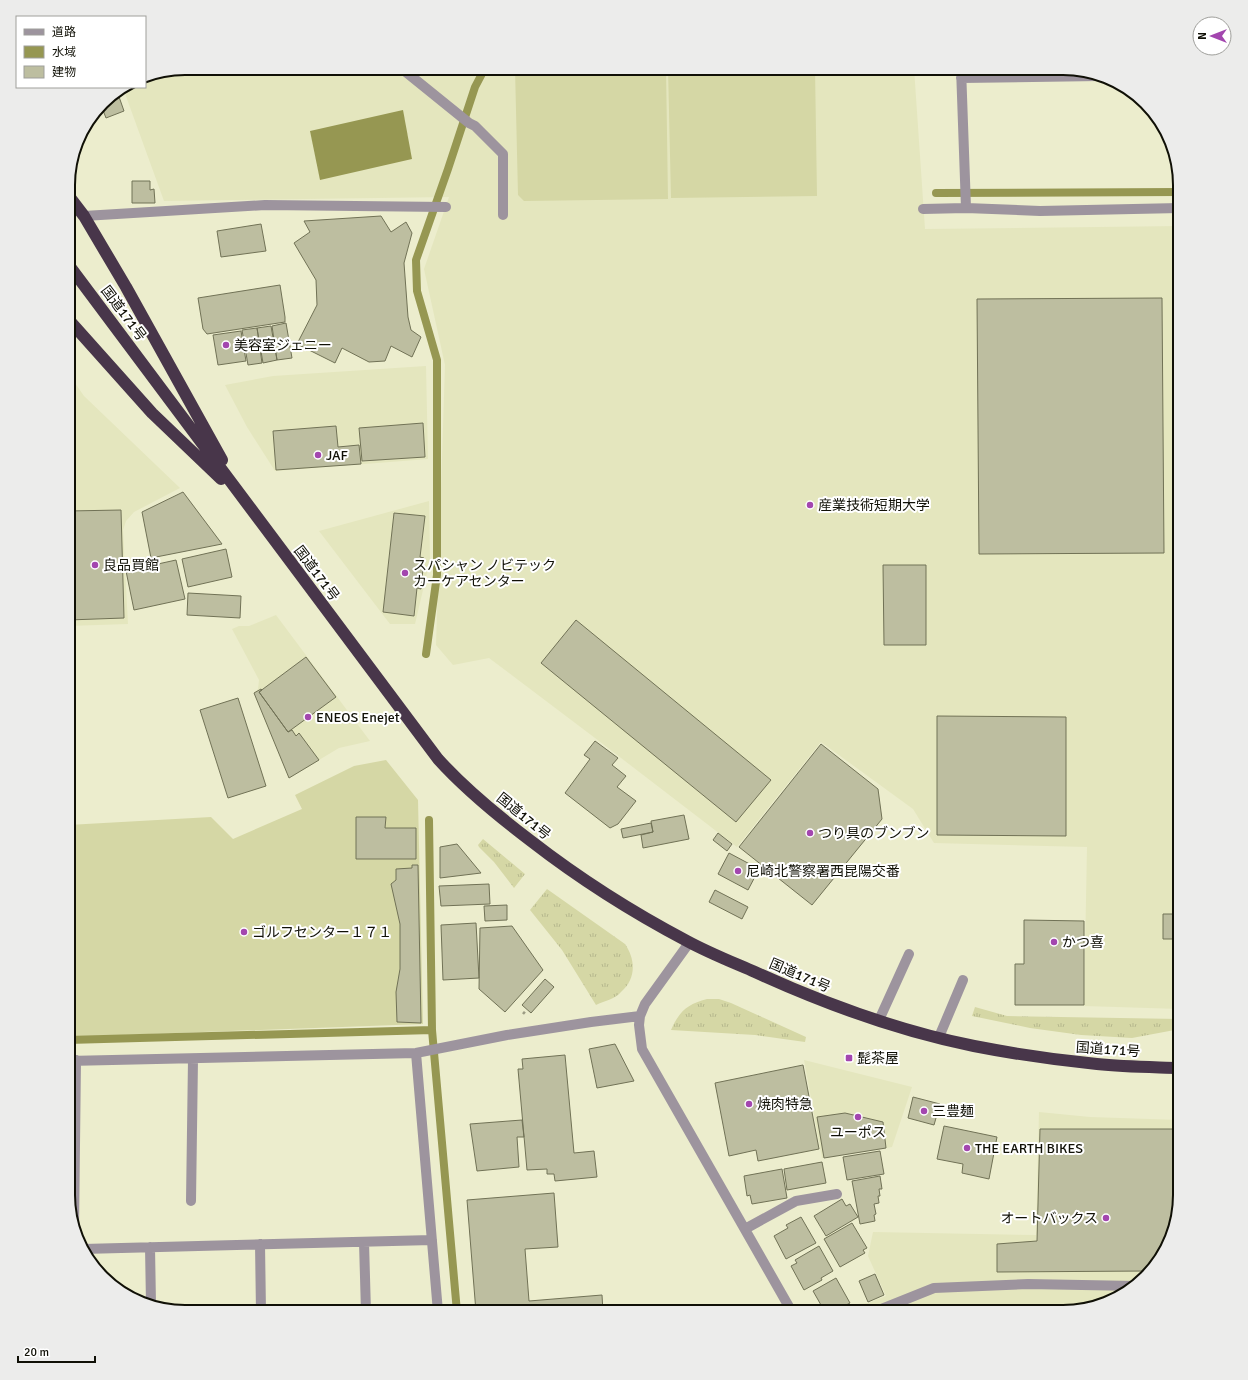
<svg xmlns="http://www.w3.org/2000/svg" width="1248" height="1380" viewBox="0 0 1248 1380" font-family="Signika,'Noto Sans JP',sans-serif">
<defs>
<pattern id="grass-tufts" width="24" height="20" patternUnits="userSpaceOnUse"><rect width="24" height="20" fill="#d5d7a5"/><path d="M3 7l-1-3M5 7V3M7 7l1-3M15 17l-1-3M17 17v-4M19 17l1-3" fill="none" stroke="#b6b88d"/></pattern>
</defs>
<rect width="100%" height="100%" fill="#ecedcd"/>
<path fill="#e4e6be" d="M185,68H914L925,229L1180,226V1009L1084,1006L1087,847L934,843L913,809L821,742L737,847L595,738L489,658L453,665L436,645L445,365L424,269L449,197L164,201L123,88L145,87V76Z
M426,366L428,459L275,471L247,427L225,385L273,376Z
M68,373L84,396L180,488L134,512L126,521L123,530L128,624L68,626Z
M429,501L430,560L415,624H390L319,531Z
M276,615L370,741L339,748L289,778L254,693L258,689L259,680L232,629L239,626H249Z
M804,1060L912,1087L892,1147L822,1158Z
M1039,1112L1090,1117L1180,1120V1195L1168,1247L1134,1288L1107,1303H1087L1002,1312H838L858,1304L868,1303L886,1296L868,1256L873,1232L1036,1235Z"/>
<path fill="url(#grass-tufts)" d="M483,839L525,874L514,888L494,862L479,847L478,845Z
M547,889L625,944C636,960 636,979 621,992C615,999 604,1001 596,1005L562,950L530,910Z
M707,999H719L731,1003L806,1037L805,1042L755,1035L671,1030C679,1012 687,1004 707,999Z
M975,1007L1007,1016L1180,1019V1029L1132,1038L1081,1035L1030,1028L972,1016Z"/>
<path fill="#d5d7a5" d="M515,68H666L668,199L524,201L518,195Z
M668,68H815L817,196L671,198Z
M386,760L418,800L423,1024L68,1037V825L211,817L233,839L302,809L295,795L354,766Z"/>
<path fill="#969752" d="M403,110L412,159L320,180L310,131Z"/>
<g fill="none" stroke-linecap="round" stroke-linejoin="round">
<path stroke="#969752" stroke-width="8" d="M936,193L1180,192
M426,654L437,575V360L417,291L416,260L448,169L475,87L485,68
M429,820L432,1030L457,1312
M68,1040L432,1030"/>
</g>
<path fill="#bdbea0" stroke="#717256" d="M117,91L124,111L106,118L101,105L108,97Z
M132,181H150V190L154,189L155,203H132Z
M381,216L391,232L406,222L412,233L404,263L408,317L411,330L421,337L412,357L391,346L385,361L369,362L342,348L335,363L297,344L317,305L316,280L294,243L310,232L304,221Z
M261,224L266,251L221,257L217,231Z
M280,285L285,317V322L207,334L203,329L198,298Z
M1162,298L1164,553L979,554L977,299Z
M286,323L292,358L277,360L272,326Z
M271,326L277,360L263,363L257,328Z
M257,328L262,363L248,365L242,330Z
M241,331L246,361L218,365L213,335Z
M423,423L425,457L362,461L359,428Z
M336,426L338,447L359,445L361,464L276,470L273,431Z
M183,492L222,544L151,558L142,512Z
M121,510L124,618L68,620V511Z
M394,513L425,516L420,557L424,558L421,589L417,588L414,616L383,612Z
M226,549L232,577L188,587L182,559Z
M176,560L185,599L134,610L126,571Z
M883,565H926V645H884Z
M188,593L241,596L240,618L187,615Z
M576,620L771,780L736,822L541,663Z
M306,657L336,697L288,732L259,692Z
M261,689L262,690L259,692L288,732L292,730L296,736L299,733L319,760L289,778L254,693Z
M238,698L266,786L228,798L200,710Z
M937,716L1066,717V836L937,835Z
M595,741L618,758L612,765L626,776L617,787L636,801L618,824L610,828L565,793L590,759L584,755Z
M821,744L878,789L882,819L812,905L739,847Z
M684,815L689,839L643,848L641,835L653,832L651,821Z
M356,817H386L385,828H416V859H356Z
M651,823L653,832L623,838L621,829Z
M718,833L732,844L727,851L713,840Z
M457,844L481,873L440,878V847Z
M729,853L759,869L748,890L718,874Z
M412,865H418L421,1023L397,1022L396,992L400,969V924L391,884L396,880V869L412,868Z
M489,884L490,904L441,906L439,886Z
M715,890L748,907L742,919L709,902Z
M507,905V920L485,921L484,906Z
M1163,914H1180V952H1174L1173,939H1163Z
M1024,920L1084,921V1005H1015V964H1024Z
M476,923L479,978L443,980L441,925Z
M512,926L543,970L505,1012L479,989L480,928Z
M545,979L554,987L531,1013L522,1005Z
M615,1044L634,1081L597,1088L589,1049Z
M565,1055L574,1153L594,1151L597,1177L555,1181L554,1174H547V1169L527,1170L518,1069H523L522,1059Z
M803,1065L819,1149L758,1161L756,1150L729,1156L715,1083Z
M913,1097L940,1104L934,1125L908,1118Z
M845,1113L883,1122L886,1148L824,1158L817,1117Z
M522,1120L524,1137H517L519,1167L477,1171L470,1124Z
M944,1126L997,1137L989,1179L962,1173L963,1164L937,1159Z
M1040,1129H1180V1195L1168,1247L1148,1271L997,1272V1244L1037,1241Z
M880,1151L884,1174L847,1180L843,1157Z
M822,1162L826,1183L787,1190L784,1169Z
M782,1169L787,1198L752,1204L750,1195L747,1196L744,1176Z
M880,1176L882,1189H879L880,1196H878L879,1203L874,1204L876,1214L874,1215L875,1221L860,1224L852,1181Z
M554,1193L558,1247L525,1249L529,1301L602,1295L603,1312H476L467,1200Z
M842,1199L846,1206L850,1204L858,1217L826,1236L814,1216Z
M801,1217L816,1243L786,1259L774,1236L788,1228L786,1225Z
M852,1223L867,1248L863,1250L865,1253L840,1267L824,1239Z
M819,1246L833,1271L821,1278L822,1280L804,1290L791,1266L797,1263L795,1260Z
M875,1274L884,1295L868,1302L859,1281Z
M836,1278L850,1303L833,1312H825L813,1291Z"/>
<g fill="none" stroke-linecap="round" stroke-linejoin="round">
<path stroke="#9c9c84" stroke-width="2.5" stroke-dasharray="3 3" stroke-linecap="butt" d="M78,142L84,140L81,132
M523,1014L527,1009"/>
<path stroke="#9d949e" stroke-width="10" d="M401,68L469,123L475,126L503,154V215
M961,68L966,208
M961,78L1100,76
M923,209L966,208L1040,211L1180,208
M84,216L265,205L446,207
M689,943L645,1004L640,1016L639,1025L642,1049L792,1312
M879,1020L909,954
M939,1037L963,980
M416,1053L438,1312
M68,1061L416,1053L507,1035L591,1022L640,1016
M191,1201L193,1059
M74,1229L76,1060
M745,1229L796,1201L837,1194
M364,1242L366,1312
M260,1244L261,1312
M150,1247L151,1304
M83,1249L432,1240
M874,1312L934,1288L1028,1284L1136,1286"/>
<path stroke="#48364a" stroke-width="12" d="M68,195L84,216L126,287L222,460
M68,264L438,759C465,789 498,816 531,841C580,879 632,912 687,941C709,953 732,962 755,972C825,1004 899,1031 974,1046C1015,1054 1056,1060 1097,1064C1125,1067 1152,1067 1180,1068
M68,319L152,413L221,479"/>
</g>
<g fill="#a346af" stroke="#fff" stroke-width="1.5">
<circle cx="226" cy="345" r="4"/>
<circle cx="318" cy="455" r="4"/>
<circle cx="810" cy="505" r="4"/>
<circle cx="95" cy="565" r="4"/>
<circle cx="405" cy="573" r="4"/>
<circle cx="308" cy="717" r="4"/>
<circle cx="810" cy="833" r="4"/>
<circle cx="738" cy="871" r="4"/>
<circle cx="244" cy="932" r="4"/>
<circle cx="1054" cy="942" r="4"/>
<rect x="845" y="1054" width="8" height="8" rx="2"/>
<circle cx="749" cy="1104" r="4"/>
<circle cx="924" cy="1111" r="4"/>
<circle cx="858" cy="1117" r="4"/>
<circle cx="967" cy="1148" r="4"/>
<circle cx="1106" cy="1218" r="4"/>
</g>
<g text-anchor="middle" stroke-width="4" stroke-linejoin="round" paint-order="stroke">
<g font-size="14" fill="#101006" stroke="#fff">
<text transform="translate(124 313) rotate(53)" y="5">国道171号</text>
<text transform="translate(317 573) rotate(53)" y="5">国道171号</text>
<text transform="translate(524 816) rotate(39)" y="5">国道171号</text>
<text transform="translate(800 975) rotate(23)" y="5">国道171号</text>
<text transform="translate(1108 1049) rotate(4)" y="5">国道171号</text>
</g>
<g font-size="14" fill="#101006" stroke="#fff" text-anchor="start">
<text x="234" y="350">美容室ジェニー</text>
<text x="326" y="460">JAF</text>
<text x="818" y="510">産業技術短期大学</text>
<text x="103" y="570">良品買館</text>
<text x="413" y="570">スパシャン ノビテック<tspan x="413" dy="16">カーケアセンター</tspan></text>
<text x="316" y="722">ENEOS Enejet</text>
<text x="818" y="838">つり具のブンブン</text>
<text x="746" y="876">尼崎北警察署西昆陽交番</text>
<text x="252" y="937">ゴルフセンター１７１</text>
<text x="1062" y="947">かつ喜</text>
<text x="857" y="1063">髭茶屋</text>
<text x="757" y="1109">焼肉特急</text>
<text x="932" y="1116">三豊麺</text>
<text x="858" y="1137" text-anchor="middle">ユーポス</text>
<text x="975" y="1153">THE EARTH BIKES</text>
<text x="1098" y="1223" text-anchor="end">オートバックス</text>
</g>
</g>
<path d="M0 0H1248V1380H0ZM185 75H1063A110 110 0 0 1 1173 185V1195A110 110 0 0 1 1063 1305H185A110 110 0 0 1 75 1195V185A110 110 0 0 1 185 75Z" fill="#ececeb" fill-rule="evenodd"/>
<path fill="none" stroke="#101006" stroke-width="2" d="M185 75H1063A110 110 0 0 1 1173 185V1195A110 110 0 0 1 1063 1305H185A110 110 0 0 1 75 1195V185A110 110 0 0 1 185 75Z"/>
<rect x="16" y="16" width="130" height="72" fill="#ffffff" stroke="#9f9f9b"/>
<rect x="24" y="29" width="20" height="6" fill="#9d949e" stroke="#9f9f9b"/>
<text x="52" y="36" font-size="12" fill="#101006">道路</text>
<rect x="24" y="46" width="20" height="12" fill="#969752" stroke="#9f9f9b"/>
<text x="52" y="56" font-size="12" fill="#101006">水域</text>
<rect x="24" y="66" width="20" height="12" fill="#bdbea0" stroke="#9f9f9b"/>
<text x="52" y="76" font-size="12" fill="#101006">建物</text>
<g transform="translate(1212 36) rotate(270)"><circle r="19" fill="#ffffff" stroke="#9f9f9b"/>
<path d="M0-3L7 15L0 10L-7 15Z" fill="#a346af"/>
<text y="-6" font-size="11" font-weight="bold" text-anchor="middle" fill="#101006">N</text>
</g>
<path d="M18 1356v6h77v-6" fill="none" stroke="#101006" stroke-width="2"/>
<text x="24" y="1356" font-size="12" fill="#101006" stroke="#ffffff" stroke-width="3" paint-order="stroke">20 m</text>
</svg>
